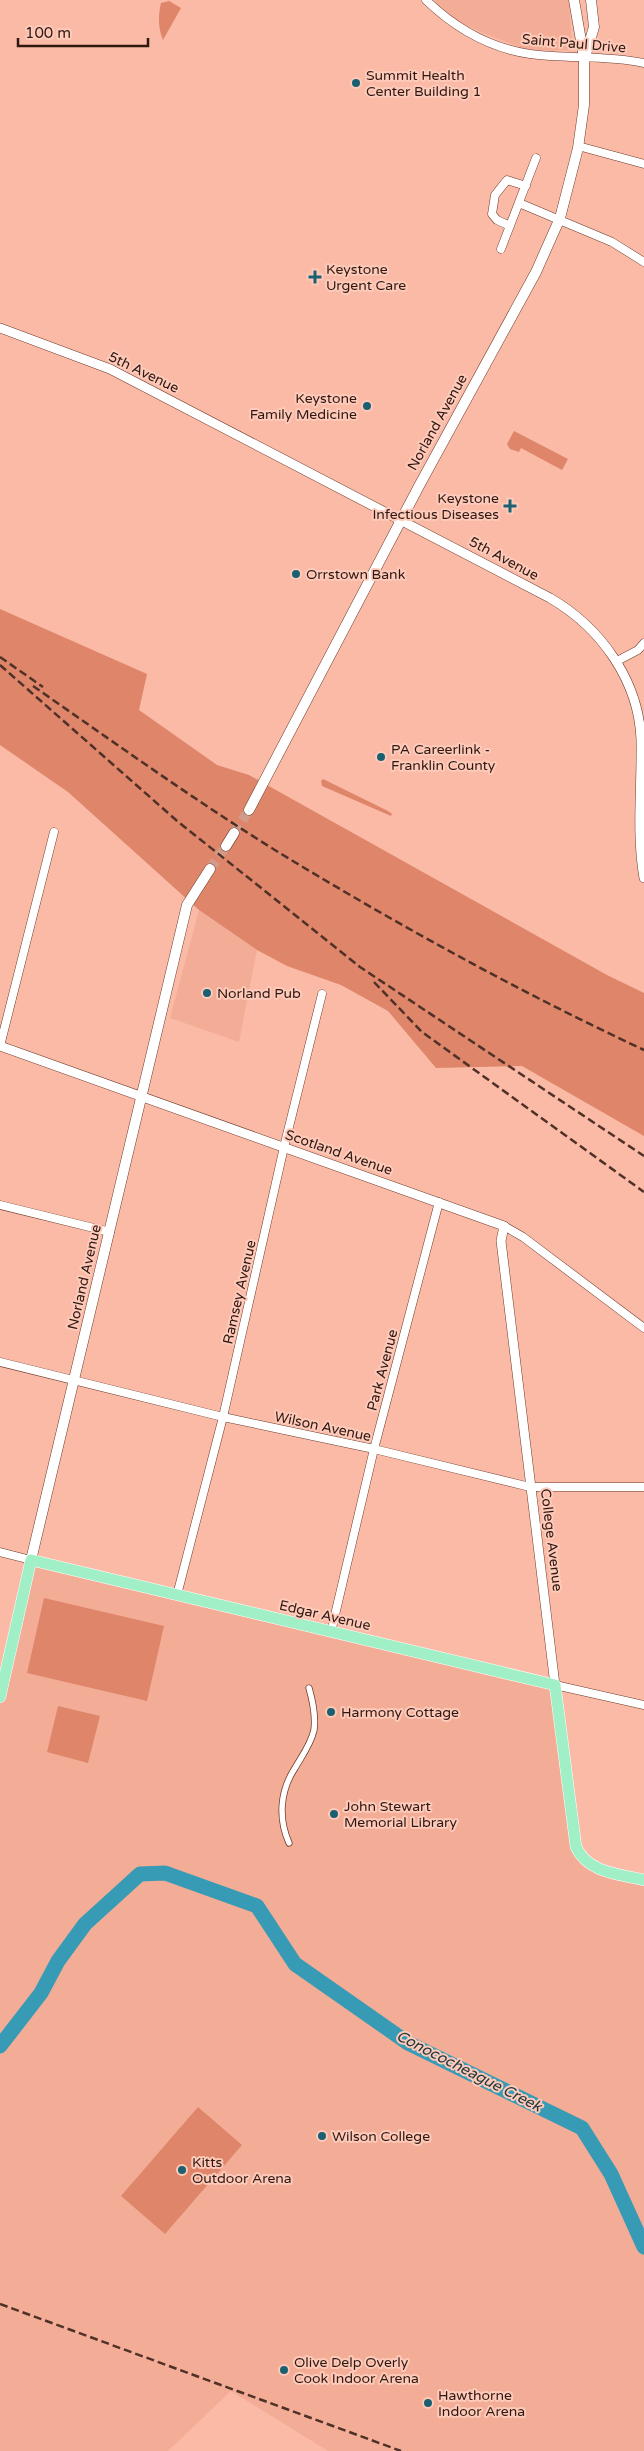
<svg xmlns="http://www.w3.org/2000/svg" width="644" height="2451" viewBox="0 0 644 2451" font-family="'Varela Round',sans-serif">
<rect width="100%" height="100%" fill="#fabaa6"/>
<path fill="#f3ad97" d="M434,0H569L572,50L530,51L483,33L451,18Z
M199,910L257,950L239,1042L170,1018Z
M31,1560L555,1685L582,1857L644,1880V2451H328L231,2391L168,2451H0V1697Z"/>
<path fill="#de856a" d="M169,1L181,8L163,40C158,28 158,16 161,3Z
M514,431L568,459L562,470L521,448L519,452L510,449L507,444Z
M0,609L147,674L139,710L217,765L249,775L607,975L644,993V1136L522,1066L436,1068L388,1011L341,985L287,966L257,950L199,910L68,792L0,745Z
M323,779L388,811L392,814L391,816L322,786L321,781Z
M44,1598L164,1626L147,1701L27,1673Z
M58,1706L100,1716L88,1763L47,1752Z
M198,2107L242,2145L165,2234L121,2196Z"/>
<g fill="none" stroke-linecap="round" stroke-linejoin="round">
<path stroke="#379bb5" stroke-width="15" d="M0,2046L41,1993L58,1961L85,1924L140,1874L165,1873L257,1906L295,1964L408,2043L582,2128L611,2174L644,2247"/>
<path stroke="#d29a88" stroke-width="10" stroke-dasharray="10 5" stroke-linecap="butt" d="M234,833L249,810
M210,869L226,846"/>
<g stroke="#6f3a2a" stroke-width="7">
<path id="pedestrian" d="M289,1843C278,1818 280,1791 295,1768C302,1756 311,1744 314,1730C316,1715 313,1702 309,1688"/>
</g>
<g stroke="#6f3a2a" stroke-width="9">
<path id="minor" d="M426,0C455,28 490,48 530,54C567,59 606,55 644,63
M578,146L644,164
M519,203L612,242L644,262
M510,226L497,220L492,214L495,195L507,180L526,186
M501,249L536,158
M617,661L638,650L644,643
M0,1046L54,832
M0,1205L110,1232
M504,1226L523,1237L644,1328
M0,1362L223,1417L374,1449L530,1487H644
M0,1552L31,1560
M177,1595L223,1417L284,1147L322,994
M331,1632L374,1449L439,1202
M555,1685L644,1705"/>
</g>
<g stroke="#6f3a2a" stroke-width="10">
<path id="tertiary" d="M0,328L110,369L550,598C600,627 639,680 641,740C642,786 636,833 644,878
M0,1046L504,1226L501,1241L555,1685"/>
</g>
<g stroke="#6f3a2a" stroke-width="11">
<path id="secondary" d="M585,57L594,27L591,0
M249,810L419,486L536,272L560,218L578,148L584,105V58L574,0
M226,846L234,833
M31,1560L187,905L210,869"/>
</g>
<g stroke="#fff" stroke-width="12">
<path id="primary" d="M0,1697L31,1560L555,1685L576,1847C588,1873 619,1874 644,1880"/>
</g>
<use href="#pedestrian" stroke="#fff" stroke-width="5.5"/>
<use href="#minor" stroke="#fff" stroke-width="8"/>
<use href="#tertiary" stroke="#fff" stroke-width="9"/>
<use href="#secondary" stroke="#fff" stroke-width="10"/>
<use href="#primary" stroke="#a1efc7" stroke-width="11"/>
<path stroke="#4f3128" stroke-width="2.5" stroke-dasharray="8 4" stroke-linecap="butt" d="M0,657L43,687
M0,665L176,820L360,967L644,1156
M33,686C115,743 197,802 283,855C400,926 520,992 644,1050
M374,982L422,1032L644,1192
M0,2304L401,2451"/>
</g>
<g fill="#1a6071" stroke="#fecaba" stroke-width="2">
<circle cx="356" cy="83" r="5"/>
<path d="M312.5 269.5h5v5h5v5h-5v5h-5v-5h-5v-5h5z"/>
<circle cx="367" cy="406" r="5"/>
<path d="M507.5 498.5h5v5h5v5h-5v5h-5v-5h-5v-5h5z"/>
<circle cx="296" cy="574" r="5"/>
<circle cx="381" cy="757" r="5"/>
<circle cx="207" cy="993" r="5"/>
<circle cx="331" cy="1712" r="5"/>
<circle cx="334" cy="1814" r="5"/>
<circle cx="322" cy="2136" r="5"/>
<circle cx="182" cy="2170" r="5"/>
<circle cx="284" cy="2370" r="5"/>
<circle cx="428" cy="2403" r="5"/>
</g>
<g text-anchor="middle" stroke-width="4" stroke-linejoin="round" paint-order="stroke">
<g font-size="14" fill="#301811" stroke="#fecaba">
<text transform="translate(574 43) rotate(5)" y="5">Saint Paul Drive</text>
<text transform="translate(144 372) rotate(26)" y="5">5th Avenue</text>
<text transform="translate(437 422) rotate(-61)" y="5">Norland Avenue</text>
<text transform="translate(504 558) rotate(28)" y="5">5th Avenue</text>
<text transform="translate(339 1152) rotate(19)" y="5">Scotland Avenue</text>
<text transform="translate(84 1277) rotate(-77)" y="5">Norland Avenue</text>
<text transform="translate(239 1292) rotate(-77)" y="5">Ramsey Avenue</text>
<text transform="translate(382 1370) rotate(-75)" y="5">Park Avenue</text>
<text transform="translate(323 1426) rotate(12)" y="5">Wilson Avenue</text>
<text transform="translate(552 1540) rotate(83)" y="5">College Avenue</text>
<text transform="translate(325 1615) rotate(13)" y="5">Edgar Avenue</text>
</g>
<g font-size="14" fill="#301811" stroke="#fecaba" text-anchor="start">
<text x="366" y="80">Summit Health<tspan x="366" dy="16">Center Building 1</tspan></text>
<text x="326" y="274">Keystone<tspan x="326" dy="16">Urgent Care</tspan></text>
<text x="357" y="403" text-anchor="end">Keystone<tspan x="357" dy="16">Family Medicine</tspan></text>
<text x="499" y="503" text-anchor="end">Keystone<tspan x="499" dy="16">Infectious Diseases</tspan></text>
<text x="306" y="579">Orrstown Bank</text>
<text x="391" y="754">PA Careerlink -<tspan x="391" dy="16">Franklin County</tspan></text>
<text x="217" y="998">Norland Pub</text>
<text x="341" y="1717">Harmony Cottage</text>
<text x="344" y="1811">John Stewart<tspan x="344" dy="16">Memorial Library</tspan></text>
<text x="332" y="2141">Wilson College</text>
<text x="192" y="2167">Kitts<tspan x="192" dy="16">Outdoor Arena</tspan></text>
<text x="294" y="2367">Olive Delp Overly<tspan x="294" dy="16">Cook Indoor Arena</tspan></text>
<text x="438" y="2400">Hawthorne<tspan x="438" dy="16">Indoor Arena</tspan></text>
</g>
<g font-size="15" font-style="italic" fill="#22393f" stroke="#fecaba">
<text transform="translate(469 2071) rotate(27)" y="5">Conococheague Creek</text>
</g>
</g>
<path d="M18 38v8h130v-8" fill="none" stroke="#301811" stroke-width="2.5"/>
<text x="25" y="38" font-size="15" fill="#301811" stroke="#fecaba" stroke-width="4" paint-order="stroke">100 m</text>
</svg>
